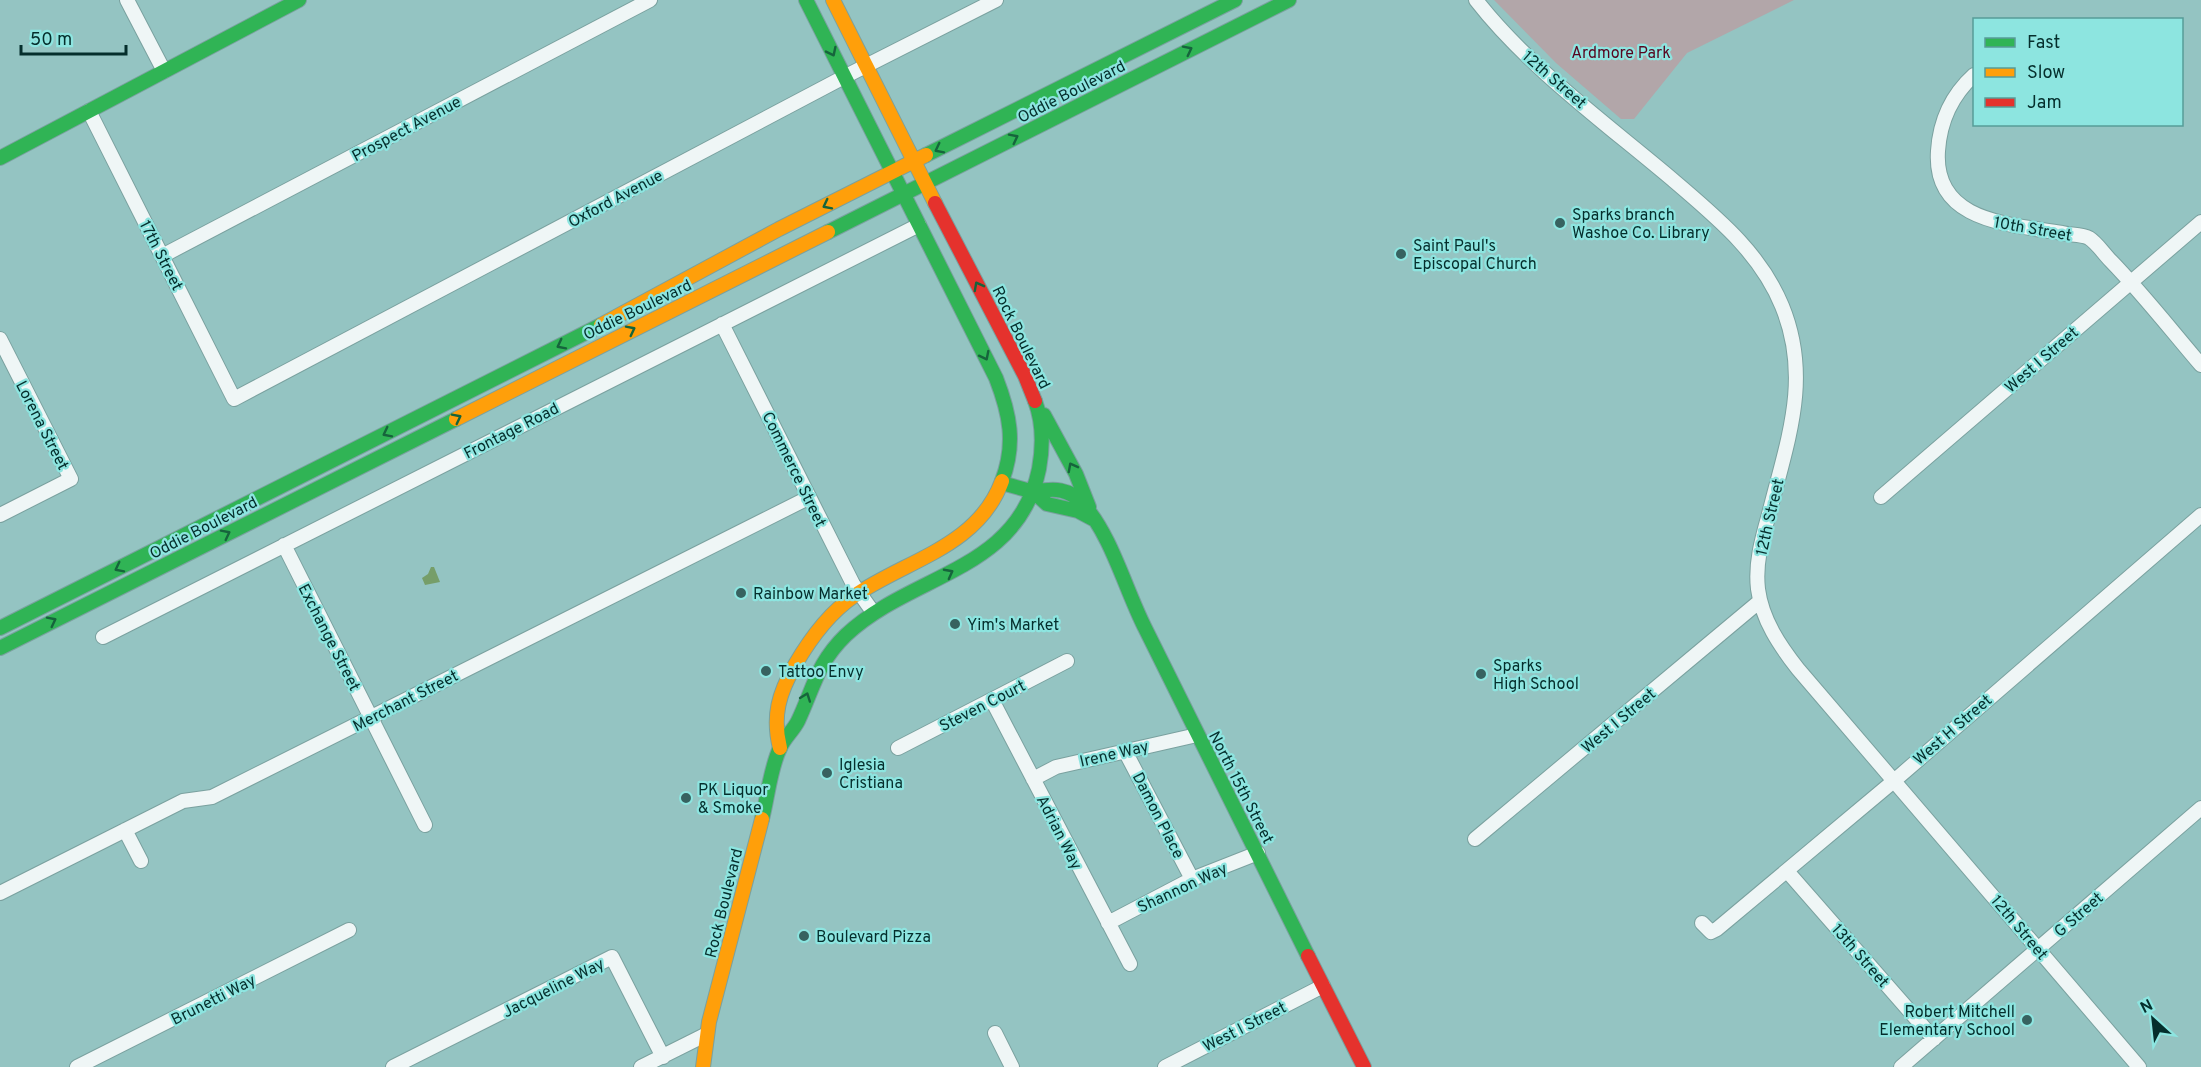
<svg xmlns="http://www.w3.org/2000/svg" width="2201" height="1067" viewBox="0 0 2201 1067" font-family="Overpass,sans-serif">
<rect width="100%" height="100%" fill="#94c4c2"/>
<path fill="#b2a6a9" d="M1494,0H1794L1687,53L1634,119H1621L1556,63Z"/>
<path fill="#769e69" d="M431,567H434L440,582L425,585L422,578L428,574Z"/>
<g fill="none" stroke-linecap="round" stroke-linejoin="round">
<g stroke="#7aa19f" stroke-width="16">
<path id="street" d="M127,0L164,71
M1476,0C1528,67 1608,125 1673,180C1716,217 1760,252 1782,306C1812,379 1787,441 1769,514C1762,539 1755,563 1758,589C1762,620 1780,646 1798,669L2139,1067
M1974,75C1952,95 1940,120 1938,151C1933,223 2011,224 2062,233C2070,235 2082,234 2089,238C2097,243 2104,254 2111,261C2143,294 2171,330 2201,365
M89,111L234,399L844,77L996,0
M162,256L650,0
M722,324L853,584L873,612
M0,339L71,479L0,515
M1881,497L2201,222
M284,545L425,825
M103,637L919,225
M992,700L1130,964
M898,748L1067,661
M1125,751L1192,879
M1033,779L1056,767L1197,735
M125,830L141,861
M1475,839L1760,601
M1787,871L1934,1039
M0,893L183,801L212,797L808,498
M1108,923L1192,879L1258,853
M1702,923L1711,932L1717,929L1895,780L2201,515
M995,1033L1012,1067
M77,1067L349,930
M393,1067L612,957L663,1057
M641,1067L707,1034
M1165,1067L1323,986
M1901,1067L2201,808"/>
</g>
<g stroke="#7aa19f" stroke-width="16">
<path id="fast" d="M806,0L996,378C1010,414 1016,444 1002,481
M926,155L1235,0
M0,158L299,0
M828,232L1289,0
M1044,415L1076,474L1089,507
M1002,483L1034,492L1047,504L1078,511L1093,519
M1034,492C1054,488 1069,488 1083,504C1111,535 1125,588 1144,626C1199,736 1254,846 1308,956
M0,628L601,325
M0,648L456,419
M762,819C768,796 770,769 780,748C784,738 793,731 798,721C814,687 817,663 846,635C912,573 1018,572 1039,469C1043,447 1043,422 1035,401"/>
</g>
<g stroke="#7aa19f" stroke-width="16">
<path id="slow" d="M833,0L935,203
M601,325L779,229L926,155
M456,419L828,232
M780,748C772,716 779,693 795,665C810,639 829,613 854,596C906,560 978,547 1002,481
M703,1067L709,1022L762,819"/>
</g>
<g stroke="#7aa19f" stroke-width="16">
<path id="jam" d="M935,203L1025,376L1035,401
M1308,956L1364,1067"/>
</g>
<use href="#street" stroke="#eff6f6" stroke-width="14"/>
<use href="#fast" stroke="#30b455" stroke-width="14"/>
<use href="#slow" stroke="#ff9f0a" stroke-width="14"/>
<use href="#jam" stroke="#e5322d" stroke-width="14"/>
</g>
<defs><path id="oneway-chevron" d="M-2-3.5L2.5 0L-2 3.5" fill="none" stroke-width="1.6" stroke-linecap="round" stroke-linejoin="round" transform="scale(1.5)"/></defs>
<g stroke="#16643c">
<use href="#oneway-chevron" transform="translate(1188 50) rotate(-27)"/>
<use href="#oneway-chevron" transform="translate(832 52) rotate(64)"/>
<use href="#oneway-chevron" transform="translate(1014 138) rotate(-27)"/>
<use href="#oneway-chevron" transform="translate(939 149) rotate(153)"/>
<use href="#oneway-chevron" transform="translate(827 205) rotate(153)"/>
<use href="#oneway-chevron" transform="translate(978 286) rotate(-118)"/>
<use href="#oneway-chevron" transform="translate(631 330) rotate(-27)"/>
<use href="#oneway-chevron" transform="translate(561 345) rotate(153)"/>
<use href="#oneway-chevron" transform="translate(985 356) rotate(63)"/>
<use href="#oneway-chevron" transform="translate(457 418) rotate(-27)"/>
<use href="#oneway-chevron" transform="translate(387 433) rotate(153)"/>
<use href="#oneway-chevron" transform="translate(1072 467) rotate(-118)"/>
<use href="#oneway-chevron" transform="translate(226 534) rotate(-27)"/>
<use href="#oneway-chevron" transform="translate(119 568) rotate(153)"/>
<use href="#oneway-chevron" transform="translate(949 573) rotate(-28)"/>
<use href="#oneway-chevron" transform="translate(52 621) rotate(-27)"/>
<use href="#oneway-chevron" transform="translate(806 697) rotate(-70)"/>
</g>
<g fill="#376260" stroke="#8de5e0" stroke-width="2">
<circle cx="1560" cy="223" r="6"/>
<circle cx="1401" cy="254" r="6"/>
<circle cx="741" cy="593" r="6"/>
<circle cx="955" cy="624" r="6"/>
<circle cx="766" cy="671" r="6"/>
<circle cx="1481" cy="674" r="6"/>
<circle cx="827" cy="773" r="6"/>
<circle cx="686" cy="798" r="6"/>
<circle cx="804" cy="936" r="6"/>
<circle cx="2027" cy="1020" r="6"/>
</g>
<g text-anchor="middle" stroke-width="4.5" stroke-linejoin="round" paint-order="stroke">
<g font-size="16" fill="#58051f" stroke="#8de5e0">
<text x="1621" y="58">Ardmore Park</text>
</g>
<g font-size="16" fill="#052e2c" stroke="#8de5e0">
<text transform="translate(1555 79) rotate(41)" y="6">12th Street</text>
<text transform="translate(1071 91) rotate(-27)" y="6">Oddie Boulevard</text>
<text transform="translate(406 128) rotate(-28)" y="6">Prospect Avenue</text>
<text transform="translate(615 198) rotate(-28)" y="6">Oxford Avenue</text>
<text transform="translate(2033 228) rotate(10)" y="6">10th Street</text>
<text transform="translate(162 255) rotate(63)" y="6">17th Street</text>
<text transform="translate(637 309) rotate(-26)" y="6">Oddie Boulevard</text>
<text transform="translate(1022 337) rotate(64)" y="6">Rock Boulevard</text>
<text transform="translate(2041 359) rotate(-41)" y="6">West I Street</text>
<text transform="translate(43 425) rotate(63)" y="6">Lorena Street</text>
<text transform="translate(511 430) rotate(-27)" y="6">Frontage Road</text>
<text transform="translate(795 469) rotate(64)" y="6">Commerce Street</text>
<text transform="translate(1769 517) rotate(-77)" y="6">12th Street</text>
<text transform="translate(203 527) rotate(-27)" y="6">Oddie Boulevard</text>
<text transform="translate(330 637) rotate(63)" y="6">Exchange Street</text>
<text transform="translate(405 700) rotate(-27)" y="6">Merchant Street</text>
<text transform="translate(982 705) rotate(-27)" y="6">Steven Court</text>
<text transform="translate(1618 720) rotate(-40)" y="6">West I Street</text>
<text transform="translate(1952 729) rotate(-41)" y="6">West H Street</text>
<text transform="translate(1114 753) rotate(-13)" y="6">Irene Way</text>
<text transform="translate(1242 787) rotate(63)" y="6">North 15th Street</text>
<text transform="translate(1159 815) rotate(63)" y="6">Damon Place</text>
<text transform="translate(1060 832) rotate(63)" y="6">Adrian Way</text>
<text transform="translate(1182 887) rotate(-25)" y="6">Shannon Way</text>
<text transform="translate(723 903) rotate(-76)" y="6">Rock Boulevard</text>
<text transform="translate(2078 914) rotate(-41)" y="6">G Street</text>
<text transform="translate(2020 927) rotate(50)" y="6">12th Street</text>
<text transform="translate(1861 955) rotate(49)" y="6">13th Street</text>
<text transform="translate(553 987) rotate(-27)" y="6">Jacqueline Way</text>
<text transform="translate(213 999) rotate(-27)" y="6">Brunetti Way</text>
<text transform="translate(1244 1026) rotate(-27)" y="6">West I Street</text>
</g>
<g font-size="16" fill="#052e2c" stroke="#8de5e0" text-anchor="start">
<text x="1572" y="220">Sparks branch<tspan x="1572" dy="18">Washoe Co. Library</tspan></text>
<text x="1413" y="251">Saint Paul's<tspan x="1413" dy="18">Episcopal Church</tspan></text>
<text x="753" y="599">Rainbow Market</text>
<text x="967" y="630">Yim's Market</text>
<text x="1493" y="671">Sparks<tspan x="1493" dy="18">High School</tspan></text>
<text x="778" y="677">Tattoo Envy</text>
<text x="839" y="770">Iglesia<tspan x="839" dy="18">Cristiana</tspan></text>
<text x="698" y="795">PK Liquor<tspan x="698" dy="18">&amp; Smoke</tspan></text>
<text x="816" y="942">Boulevard Pizza</text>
<text x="2015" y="1017" text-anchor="end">Robert Mitchell<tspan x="2015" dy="18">Elementary School</tspan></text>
</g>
</g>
<rect x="1973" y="18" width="210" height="108" fill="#8de5e0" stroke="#579c98" stroke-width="1.5"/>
<rect x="1985" y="38" width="30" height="9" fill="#30b455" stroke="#579c98" stroke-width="1.5"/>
<text x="2027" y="48" font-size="18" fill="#052e2c">Fast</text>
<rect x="1985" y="68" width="30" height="9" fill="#ff9f0a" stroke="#579c98" stroke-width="1.5"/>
<text x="2027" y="78" font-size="18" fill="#052e2c">Slow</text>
<rect x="1985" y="98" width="30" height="9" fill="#e5322d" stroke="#579c98" stroke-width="1.5"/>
<text x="2027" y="108" font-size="18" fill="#052e2c">Jam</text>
<g transform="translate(2153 1019) rotate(333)" stroke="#8de5e0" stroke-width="4.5" paint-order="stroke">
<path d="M0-4.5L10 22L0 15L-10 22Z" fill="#052e2c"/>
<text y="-9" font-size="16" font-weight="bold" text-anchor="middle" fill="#052e2c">N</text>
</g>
<path d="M21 45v9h105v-9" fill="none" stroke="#052e2c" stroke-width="3"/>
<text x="30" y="45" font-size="18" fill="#052e2c" stroke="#8de5e0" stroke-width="4.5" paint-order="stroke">50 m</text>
</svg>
